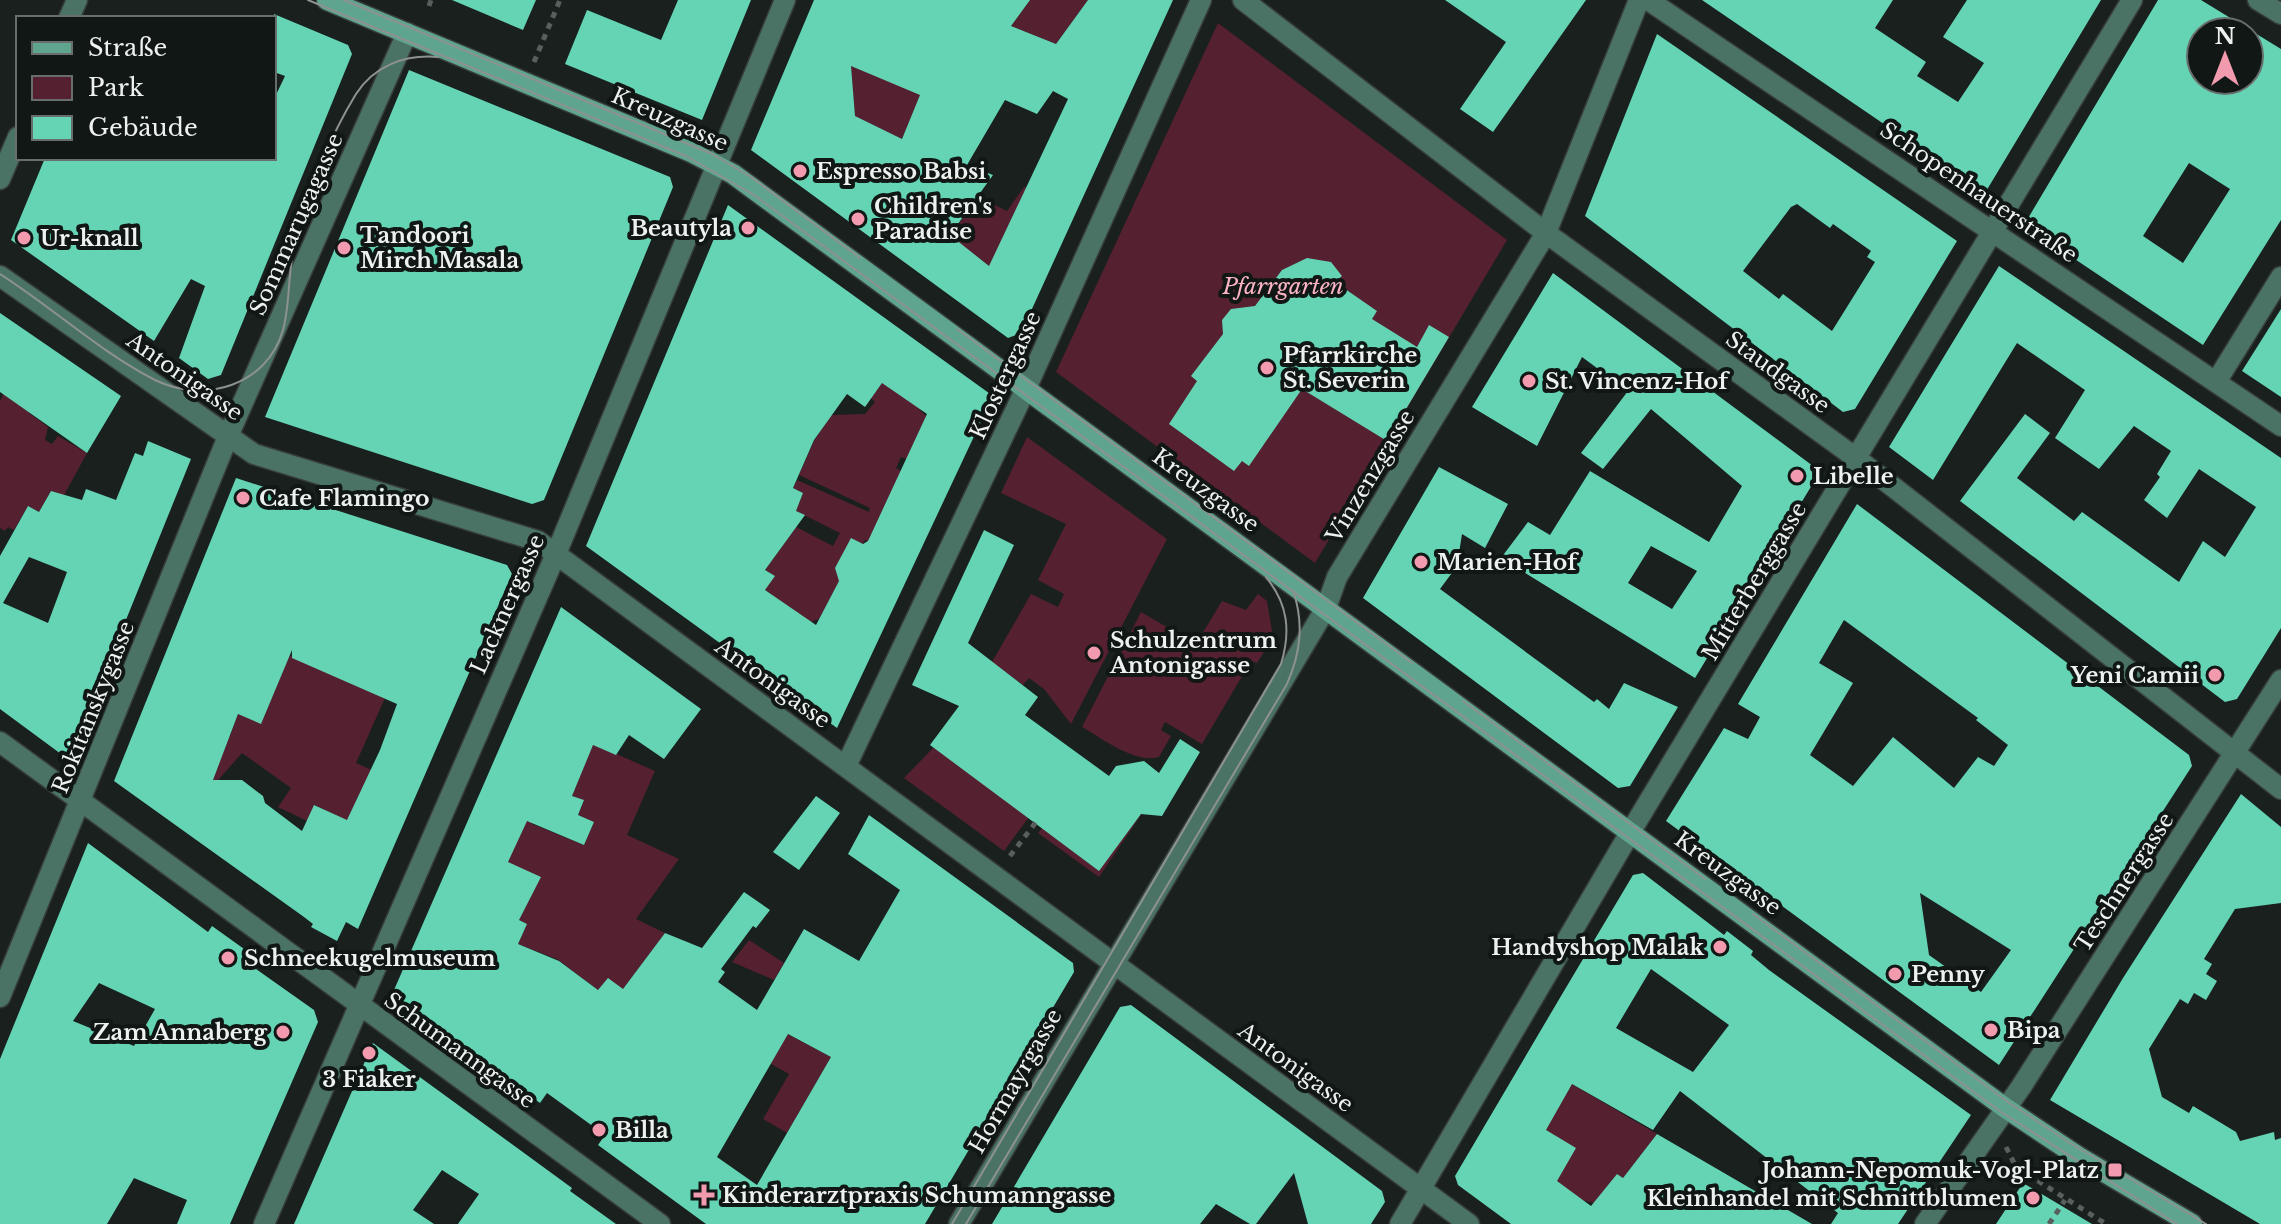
<svg xmlns="http://www.w3.org/2000/svg" width="2281" height="1224" viewBox="0 0 2281 1224" font-family="'Libre Baskerville',serif">
<rect width="100%" height="100%" fill="#19201e"/>
<path fill="#55202f" fill-rule="evenodd" d="M1030,0H1088L1056,44L1011,26Z
M1218,23L1507,240L1315,563L1056,372Z
M850,60L925,84L902,139L855,117Z
M1024,187L1032,190L1014,214L993,269L950,236L978,197L1007,211Z
M887,376L927,417L907,459L901,457L896,468L901,471L869,542L865,540C857,556 844,556 835,568L841,578L819,619L810,622L765,590L774,576L765,570L796,527L833,546L840,533L786,506L796,510L803,493L793,488L797,480L869,512L870,508L799,475L814,441L831,415L865,414L875,402L871,398Z
M8,385L35,404L29,413L48,427L45,440L52,444L58,436L87,453L63,497L51,491L39,512L28,506L14,530L8,527L5,531L0,528V401Z
M1027,437L1167,539L1071,724L1044,689L1029,678L1023,685L992,662L1031,594L1058,607L1064,594L1038,580L1066,524L1001,493Z
M1258,594L1267,601L1273,637L1257,663L1251,661L1202,744L1165,722L1161,730L1171,736L1159,757C1135,764 1103,739 1082,727L1141,612L1196,644L1222,601L1246,610Z
M289,655L385,698L356,763L374,771L357,798L352,823L315,805L307,821L278,807L291,788L242,753L212,787L181,755L230,736L238,714L261,723Z
M560,729L655,771L627,835L679,859L636,919L665,933L623,989L598,990L557,959L518,944L527,924L492,908L505,861ZM562,777L577,783L572,796L584,801L578,815L594,822L584,845L532,824L542,800Z
M934,747L1029,817L1004,851L904,778Z
M1147,806L1099,877L1038,833L1043,827L1099,870Z
M749,940L784,963L774,980L732,962Z
M753,1016L831,1057L787,1133L763,1119L789,1074L738,1045Z
M1570,1083L1657,1134L1623,1178L1617,1174L1594,1203L1552,1193L1536,1144Z"/>
<path fill="#65d4b5" fill-rule="evenodd" d="M452,0H536L523,30Z
M678,0H751L702,120L565,64L587,10L661,40Z
M814,0H1030L1011,26L1056,44L1088,0H1173L1021,333L1008,338L751,150ZM851,66L920,95L902,139L855,116ZM1053,91L1068,99L989,266L950,235L993,175L967,165L1005,100L1037,114Z
M1445,0H1586L1493,132L1460,109L1506,42Z
M1702,0H1893L1875,28L1926,62L1917,76L1958,102L1984,63L1943,37L1967,0H2101L1985,193Z
M2158,0H2201L2281,49V220L2203,345L2024,225ZM2201,32H2249V80H2201ZM2189,163L2230,189L2183,263L2143,236Z
M274,14L348,45L352,54L221,375L208,379L179,358L205,286L191,279L154,341L11,240L45,158H274V99L285,76L274,72Z
M1657,34L1957,241L1855,409L1843,412L1585,216ZM1797,204L1830,228L1833,224L1871,251L1867,257L1875,262L1832,331L1783,294L1779,299L1743,271L1791,207Z
M409,70L670,177L673,187L544,500L532,504L265,417Z
M728,205L993,396L837,728L586,546ZM882,383L927,414L868,541L863,544L851,538L835,568L839,581L816,625L765,590L775,576L765,570L805,515L796,511L803,493L793,488L814,440L847,394L865,407Z
M1307,258L1331,262L1342,276L1335,282L1377,311L1372,319L1417,347L1429,325L1449,337L1387,441L1302,389L1249,466L1242,461L1234,471L1169,424L1197,381L1191,376L1223,334L1222,320L1231,309L1255,306L1282,270Z
M1999,266L2281,458V628L2237,699L2225,702L1960,501L2025,414L2050,433L2017,478L2074,521L2082,512L2179,582L2203,541L2225,557L2256,507L2199,469L2167,518L2144,500L2160,477L2157,474L2171,451L2134,426L2099,469L2055,438L2085,390L2017,343L1933,480L1889,447Z
M1553,273L1813,466L1815,480L1695,678L1501,558L1528,522L1550,535L1590,471L1709,542L1742,486L1651,409L1603,469L1581,453L1628,391L1582,357L1537,446L1472,407ZM1651,546L1697,571L1672,609L1628,583Z
M2281,309V397L2242,371Z
M0,313L121,396L87,453L0,392Z
M148,441L191,459L73,751L61,754L0,709V556L28,506L39,512L51,491L82,500L86,489L116,500L135,453L143,456ZM29,557L67,572L48,623L3,603Z
M1439,467L1508,504L1485,548L1462,534L1457,566L1440,589L1594,702L1597,699L1609,709L1624,683L1678,707L1630,786L1618,788L1363,598Z
M236,478L507,565L512,574L358,929L346,922L337,941L311,927L313,924L304,917L114,781ZM292,650V658L397,704L380,750L347,820L314,805L302,831L265,803L263,796L242,780H213L238,714L261,724Z
M1857,504L2189,755L2192,766L1999,1065L1666,821L1724,728L1748,739L1760,717L1738,704ZM1844,620L1978,718L1976,720L2008,745L1994,766L1978,757L1954,788L1893,737L1853,786L1810,755L1853,683L1819,663ZM1920,893L2011,950L1981,992L1929,955Z
M984,530L1014,545L968,643L1038,697L1025,715L1109,776L1116,766L1144,761L1159,773L1180,739L1200,752L1162,816L1141,814L1099,871L930,745L959,706L912,685Z
M561,607L701,709L664,759L629,735L616,755L593,745L572,796L584,800L578,815L594,822L584,845L527,821L508,862L541,877L519,920L527,924L518,944L559,961L598,990L608,978L623,989L665,933L702,948L744,892L770,910L756,928L753,926L721,969L725,972L718,982L757,1010L804,929L859,961L900,890L848,854L869,815L1073,963L1074,972L925,1224H706L598,1145L605,1135L547,1093L540,1103L396,1000L394,990ZM788,1034L831,1057L757,1185L717,1157Z
M2241,794L2281,827V903L2235,909L2204,959L2212,964L2206,974L2217,981L2206,1000L2194,993L2188,1004L2180,999L2149,1049L2162,1097L2189,1113L2193,1106L2236,1132L2240,1141L2274,1132L2275,1140L2281,1138V1224H2260L2050,1100L2123,978Z
M816,796L840,813L799,870L773,852Z
M88,843L208,932L212,926L261,961L256,969L314,1010L318,1022L230,1224H177L187,1200L134,1178L107,1224H0V1059ZM99,983L155,1009L134,1046L73,1021Z
M1643,873L1724,935L1727,931L1753,951L1751,955L1769,970L1971,1115L1898,1224H1831L1838,1213L1680,1091L1653,1130L1572,1084L1546,1130L1576,1148L1557,1181L1591,1206L1617,1174L1623,1178L1657,1134L1812,1224H1511L1458,1185L1455,1176L1561,996L1633,875ZM1651,969L1729,1025L1693,1072L1616,1028Z
M1131,1005L1382,1191L1385,1202L1371,1224H1308L1294,1173L1256,1224H1250L1216,1204L1200,1224H992L1120,1007Z
M373,1043L572,1188L570,1191L616,1224H458L479,1194L442,1170L413,1210L434,1224H294Z
M2023,1183L2092,1224H1996Z"/>
<g fill="none" stroke-linecap="round" stroke-linejoin="round">
<g stroke="#373d3b" stroke-width="23">
<path id="street" d="M1243,0L1546,233L1856,458L2281,789
M1648,0L2281,426
M2258,0L2281,14
M69,18L77,0
M0,179L18,137
M0,276L254,454L538,541L1469,1224
M2216,382L2281,277
M0,742L660,1224
M846,766L1029,382L1201,0
M0,997L229,434L407,33
M264,1224L556,554L785,0
M959,1224L1326,608L1337,577L1546,233L1639,0
M1400,1224L1631,831L2132,0
M1925,1224L2021,1087L2281,680"/>
</g>
<g stroke="#373d3b" stroke-width="23">
<path id="secondary" d="M327,0L691,152L733,174L2004,1107L2079,1157L2192,1224"/>
</g>
<path stroke="#595f5d" stroke-width="5" stroke-dasharray="6 6" stroke-linecap="butt" d="M429,6L431,0
M534,62L560,0
M1010,856L1036,822
M2006,1147L2016,1167L2106,1224
M2049,1224L2065,1200"/>
<use href="#street" stroke="#4a7366" stroke-width="20"/>
<use href="#secondary" stroke="#5fa48f" stroke-width="20"/>
<path stroke="#8d9290" stroke-width="2" d="M308,0L686,156L754,195L2001,1112L2177,1224
M344,0L712,154L751,177L860,258
M0,274C52,307 100,352 155,380C204,404 267,386 283,330C291,301 287,269 296,240C309,191 329,138 356,94C374,66 405,54 438,57
M957,329L1412,663
M1463,701L1705,879
M1753,914L2008,1102L2070,1143L2206,1224
M952,1224L1281,664C1291,631 1288,604 1266,577
M966,1224L1287,684C1301,652 1304,623 1293,590"/>
</g>
<g fill="#f29aae" stroke="#101715" stroke-width="3">
<circle cx="800" cy="171" r="8"/>
<circle cx="858" cy="219" r="8"/>
<circle cx="748" cy="228" r="8"/>
<circle cx="24" cy="238" r="8"/>
<circle cx="344" cy="248" r="8"/>
<circle cx="1267" cy="368" r="8"/>
<circle cx="1529" cy="381" r="8"/>
<circle cx="1797" cy="476" r="8"/>
<circle cx="243" cy="498" r="8"/>
<circle cx="1421" cy="562" r="8"/>
<circle cx="1094" cy="653" r="8"/>
<circle cx="2215" cy="675" r="8"/>
<circle cx="1720" cy="947" r="8"/>
<circle cx="228" cy="958" r="8"/>
<circle cx="1895" cy="974" r="8"/>
<circle cx="1991" cy="1030" r="8"/>
<circle cx="283" cy="1032" r="8"/>
<circle cx="369" cy="1053" r="8"/>
<circle cx="599" cy="1130" r="8"/>
<rect x="2107" y="1162" width="16" height="16" rx="4"/>
<path d="M700 1183h8v8h8v8h-8v8h-8v-8h-8v-8h8z"/>
<circle cx="2033" cy="1198" r="8"/>
</g>
<g text-anchor="middle" stroke-width="8" stroke-linejoin="round" paint-order="stroke">
<g font-size="22" fill="#edf1ef" stroke="#101715">
<text transform="translate(670 119) rotate(24)" y="8">Kreuzgasse</text>
<text transform="translate(1979 192) rotate(34)" y="8">Schopenhauerstraße</text>
<text transform="translate(296 224) rotate(-66)" y="8">Sommarugagasse</text>
<text transform="translate(1778 372) rotate(36)" y="8">Staudgasse</text>
<text transform="translate(1005 375) rotate(-65)" y="8">Klostergasse</text>
<text transform="translate(185 376) rotate(35)" y="8">Antonigasse</text>
<text transform="translate(1370 476) rotate(-59)" y="8">Vinzenzgasse</text>
<text transform="translate(1206 490) rotate(36)" y="8">Kreuzgasse</text>
<text transform="translate(1754 581) rotate(-59)" y="8">Mitterberggasse</text>
<text transform="translate(507 604) rotate(-66)" y="8">Lacknergasse</text>
<text transform="translate(773 683) rotate(36)" y="8">Antonigasse</text>
<text transform="translate(93 707) rotate(-68)" y="8">Rokitanskygasse</text>
<text transform="translate(1728 873) rotate(36)" y="8">Kreuzgasse</text>
<text transform="translate(2124 882) rotate(-57)" y="8">Teschnergasse</text>
<text transform="translate(460 1050) rotate(36)" y="8">Schumanngasse</text>
<text transform="translate(1296 1067) rotate(36)" y="8">Antonigasse</text>
<text transform="translate(1015 1081) rotate(-60)" y="8">Hormayrgasse</text>
</g>
<g font-size="22" font-weight="bold" fill="#edf1ef" stroke="#101715" text-anchor="start">
<text x="816" y="179">Espresso Babsi</text>
<text x="874" y="214">Children's<tspan x="874" dy="25">Paradise</tspan></text>
<text x="732" y="236" text-anchor="end">Beautyla</text>
<text x="360" y="243">Tandoori<tspan x="360" dy="25">Mirch Masala</tspan></text>
<text x="40" y="246">Ur-knall</text>
<text x="1283" y="363">Pfarrkirche<tspan x="1283" dy="25">St. Severin</tspan></text>
<text x="1545" y="389">St. Vincenz-Hof</text>
<text x="1813" y="484">Libelle</text>
<text x="259" y="506">Cafe Flamingo</text>
<text x="1437" y="570">Marien-Hof</text>
<text x="1110" y="648">Schulzentrum<tspan x="1110" dy="25">Antonigasse</tspan></text>
<text x="2199" y="683" text-anchor="end">Yeni Camii</text>
<text x="1704" y="955" text-anchor="end">Handyshop Malak</text>
<text x="244" y="966">Schneekugelmuseum</text>
<text x="1911" y="982">Penny</text>
<text x="2007" y="1038">Bipa</text>
<text x="267" y="1040" text-anchor="end">Zam Annaberg</text>
<text x="369" y="1087" text-anchor="middle">3 Fiaker</text>
<text x="615" y="1138">Billa</text>
<text x="2099" y="1178" text-anchor="end">Johann-Nepomuk-Vogl-Platz</text>
<text x="722" y="1203">Kinderarztpraxis Schumanngasse</text>
<text x="2017" y="1206" text-anchor="end">Kleinhandel mit Schnittblumen</text>
</g>
<g font-size="22" font-style="italic" fill="#fdb5c5" stroke="#101715">
<text x="1283" y="294">Pfarrgarten</text>
</g>
</g>
<rect x="16" y="16" width="260" height="144" fill="#101715" stroke="#686e6c" stroke-width="2"/>
<rect x="32" y="42" width="40" height="12" fill="#5fa48f" stroke="#686e6c" stroke-width="2"/>
<text x="88" y="56" font-size="24" fill="#edf1ef">Straße</text>
<rect x="32" y="76" width="40" height="24" fill="#55202f" stroke="#686e6c" stroke-width="2"/>
<text x="88" y="96" font-size="24" fill="#edf1ef">Park</text>
<rect x="32" y="116" width="40" height="24" fill="#65d4b5" stroke="#686e6c" stroke-width="2"/>
<text x="88" y="136" font-size="24" fill="#edf1ef">Gebäude</text>
<g transform="translate(2225 56)"><circle r="38" fill="#101715" stroke="#686e6c" stroke-width="2"/>
<path d="M0-6L14 30L0 20L-14 30Z" fill="#f29aae"/>
<text y="-12" font-size="22" font-weight="bold" text-anchor="middle" fill="#edf1ef">N</text>
</g>
</svg>
